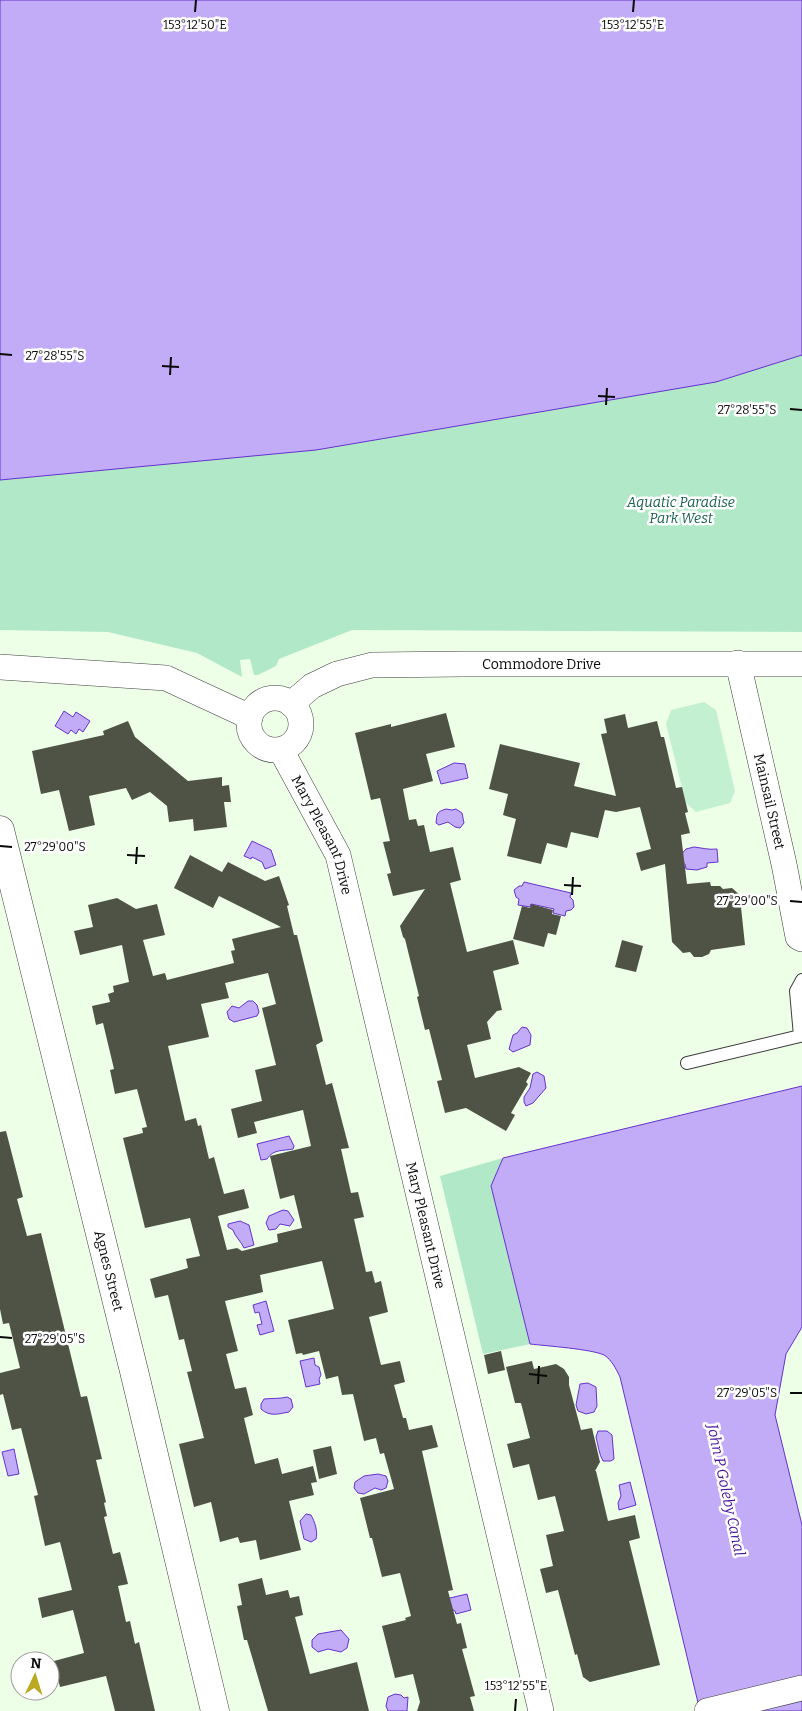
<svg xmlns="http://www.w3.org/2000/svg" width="802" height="1711" viewBox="0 0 802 1711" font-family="Bitter,serif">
<rect width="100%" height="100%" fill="#edffe7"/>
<path fill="#b1e9c8" d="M0,279L802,285V632L352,630L279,659L276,666L258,675H254L250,659L240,660L242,677L197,653L108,632L0,630Z
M503,1158L491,1186L530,1344L483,1354L440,1176Z"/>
<path fill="#c3f0d0" d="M704,702L716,710L735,791L730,803L696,812L686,803L666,724L671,710Z"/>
<path fill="#c2abf7" stroke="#6532cf" d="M0,0H802V355L716,382L316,450L0,480Z
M64,711L73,717L76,712L90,721L83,732L79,729L76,734L71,730L68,734L55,726Z
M454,763L465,764L468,778L441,784L437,771Z
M446,809L452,810L456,809L462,813L464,823L460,828L455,827L448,822L439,825L436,823C437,814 436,812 446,809Z
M252,841L271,850L276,865L265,869L262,862L252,857L251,859L244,856Z
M694,847C703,848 708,850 717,849L718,862L707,863V867L697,870L686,869L685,864L672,865L686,849Z
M524,882L571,893L570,897L573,900L574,907L571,910L566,911L565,916L553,913L554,909L531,904L530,907L518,905L519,899L516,897L514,890L519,886H522Z
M248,1001H253L257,1005L259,1012L257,1016L234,1022L229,1019L227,1012L232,1006L239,1008Z
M522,1027L527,1028L531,1035L530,1045L513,1052L509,1049L513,1035L517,1033Z
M537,1072L544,1076L546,1088L533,1103L526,1106L524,1102V1097L530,1088L533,1074Z
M802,1086V1327L786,1354L775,1415L802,1525V1711H700L620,1377C616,1369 612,1360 604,1355C591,1349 547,1346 530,1344L491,1186L503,1158Z
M289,1136L294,1146L293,1149C283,1151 273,1149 267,1159L261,1160L257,1144Z
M283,1210L288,1211L294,1220L290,1226L280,1224L276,1229L269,1230L266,1223L269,1216Z
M240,1221L249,1225L254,1245L244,1248C241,1241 235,1237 233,1230L228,1227V1224Z
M266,1301L274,1331L260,1335L257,1325L262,1324L259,1312L255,1313L253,1305Z
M314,1358L315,1365L319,1367L321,1375L319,1379L320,1384L306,1387L300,1361Z
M588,1383L596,1387L597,1406L594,1412L586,1414L578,1411L576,1405L580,1384Z
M287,1397L291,1399L293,1407L289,1412C278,1414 270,1417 261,1409V1404L264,1399C273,1398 279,1399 287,1397Z
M598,1431H607L612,1435L614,1459L611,1461H603C599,1454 598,1445 596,1437Z
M14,1449L19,1474L8,1476L2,1452Z
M378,1474L386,1476L388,1481L386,1488L381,1490L375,1488L364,1494L358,1493L354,1488L355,1482L364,1476Z
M630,1482L636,1505L619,1510L618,1503L621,1496L619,1485Z
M306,1514L311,1515C315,1522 318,1532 316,1539L311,1542L304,1539L300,1521Z
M467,1594L471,1610L456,1614L455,1611L437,1601Z
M341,1630L349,1639L347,1648L341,1652L328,1649L318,1652L312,1647V1640L318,1634Z
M395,1694L401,1695L404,1698L408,1697L407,1711H388L386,1706L388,1697Z"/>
<path fill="#4f5346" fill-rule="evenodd" d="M446,713L455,747L426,754L433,781L403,789L409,820L416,819L418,826L424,825L430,852L453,847L461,880L450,883L467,952L513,940L519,964L493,971L502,1010L497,1011L487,1022L491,1039L467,1045L475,1078L519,1067L531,1073L526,1082L528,1084L511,1113L515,1115L506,1131L466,1108L445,1113L437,1081L442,1080L429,1029L425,1030L417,997L419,996L405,939L403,937L400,926L425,889L393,896L387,874L391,873L383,842L390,841L380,798L371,800L355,733L391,724V727Z
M625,714L628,728L657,721L661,737H664L676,788L682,787L688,812L685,813L690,833L681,835L687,884L710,882L711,886H720L723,889L732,888L741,896L743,899L741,907L745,945L711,950L709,954L702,957H694L690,952L683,953L672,942L665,864L641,871L636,853L651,849L640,807L616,812L605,810L598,838L571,832L567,848L547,843L541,864L507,856L516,819L503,815L508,794L489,789L500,744L580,763L574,786L616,796L601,734L607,733L604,719Z
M128,721L135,737L188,781L222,777V786L229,785L231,802H224L227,827L194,831L193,819L169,822L167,806L150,792L132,800L126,788L89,796L95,825L69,831L59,790L41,794L32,751L104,735L103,731Z
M190,855L222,872L228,862L265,881L279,876L289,905L287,906L294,935H297L323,1041L316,1045L326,1085L332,1083L349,1148L341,1149L351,1193L358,1192L364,1217L354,1219L366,1272L372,1271L375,1283L381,1281L388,1312L369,1317L381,1365L400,1361L405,1382L394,1385L403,1418H406L409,1430L432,1425L438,1447L422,1451L453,1590L448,1591L457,1624L461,1623L467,1648L462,1649L475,1696L470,1697L474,1711H417L420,1702L413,1674L395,1678L382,1626L406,1620L405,1618L411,1616L400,1573L382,1577L372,1538H370L360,1498L394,1489L384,1453L380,1454L376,1438L364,1441L353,1394L342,1395L338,1376L326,1379L319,1351L303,1355L302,1353L296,1354L288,1320L334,1309L322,1261L260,1275L263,1292L225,1301L238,1351L226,1354L235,1389L246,1387L253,1415L244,1418L255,1464L278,1458L282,1474L313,1466L317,1482L311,1483L314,1495L289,1501L301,1550L260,1560L256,1540L240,1543L238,1537L220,1542L211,1502L194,1507L179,1444L204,1438L187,1372L192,1371L184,1339L179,1340L168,1295L155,1298L150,1279L188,1268L186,1259L200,1256L190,1218L145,1228L123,1138L143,1133L142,1128L147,1127L137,1089L115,1094L110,1070L114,1069L103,1023L96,1025L92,1006L110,1002L108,994L114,992L113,986L129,982L122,945L80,955L74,931L93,927L88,905L117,898L136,909L157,904L165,935L143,940L153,976L165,973L167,980L234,963L231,951L235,950L232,939L281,927L219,896L213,908L174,888ZM268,973L276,1004L262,1008L276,1065L255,1070L262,1101L231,1109L238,1138L257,1133L254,1122L303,1110L311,1146L270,1156L280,1199L294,1195L302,1228L277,1234L278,1242L242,1251L237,1248L227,1250L218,1216L249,1208L244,1189L224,1194L214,1157L209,1159L201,1125L198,1126L196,1118L185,1121L168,1046L209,1037L201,1004L229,998L225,983Z
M531,904L553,910L552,914L561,916L556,935L548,933L544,947L513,939L522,906L530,908Z
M622,940L643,946L636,972L615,967Z
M6,1131L23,1197L17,1199L27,1236L41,1233L81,1397L87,1396L102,1459L96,1460L106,1502L104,1503L107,1516L104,1517L113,1554L120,1552L128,1584L118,1586L126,1622L130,1621L135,1644L139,1642L155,1711H115L106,1676L60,1687L54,1661L84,1653L73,1610L42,1618L38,1598L72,1590L60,1542L45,1546L34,1496L38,1495L21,1428L12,1430L3,1394L0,1395V1373L20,1368L9,1323L3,1324L0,1309V1132Z
M501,1351L505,1370L488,1374L484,1355Z
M532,1361L534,1369L556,1364L564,1369L569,1377V1385L581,1430L592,1428L600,1462L595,1471H596L608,1521L635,1515L640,1538L629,1541L660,1665L590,1682L583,1677L577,1654L575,1655L558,1590L546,1593L540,1569L553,1566L546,1535L564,1531L555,1496L538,1500L529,1464L513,1468L507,1444L530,1438L521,1403H515L506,1367Z
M331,1446L337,1474L319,1479L313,1450Z
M262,1578L266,1595L288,1590L290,1598L299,1596L303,1615L295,1617L310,1674L357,1662L369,1711H268L247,1640H244L237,1606L242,1605L238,1584Z"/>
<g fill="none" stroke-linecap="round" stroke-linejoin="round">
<g stroke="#3d3d3d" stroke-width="14">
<path id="service" d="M687,1063L800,1036L796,991L802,980"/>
</g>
<g stroke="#3d3d3d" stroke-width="26">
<g id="minor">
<path id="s1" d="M738,663L784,864L798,937L802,939"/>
<path d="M0,667L166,678L250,717"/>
<circle cx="275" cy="724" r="26"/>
<path id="s2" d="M291,704L312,686L337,674L372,665L464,664H802"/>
<path id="s3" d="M281,750L338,855L541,1711"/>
<path d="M707,1711L802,1688"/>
</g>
</g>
<g stroke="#3d3d3d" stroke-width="29">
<g id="tertiary">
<path id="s4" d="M0,830L134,1371L215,1711"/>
</g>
</g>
<use href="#service" stroke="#fff" stroke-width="12"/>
<use href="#minor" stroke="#fff" stroke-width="25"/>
<use href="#tertiary" stroke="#fff" stroke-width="28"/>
</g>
<path fill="none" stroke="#0a0a0a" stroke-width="2" d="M195,12L196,0M633,12L634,0M0,354L12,355M162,366L179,367M170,375L171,357M598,396L615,397M606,405L607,388M790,409L802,410M0,846L12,847M127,855L145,856M136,864L137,847M564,885L581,886M572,895L573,877M790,901L802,902M0,1337L12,1338M529,1374L547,1376M538,1384L539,1366M790,1393H802M515,1711L516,1699"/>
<g text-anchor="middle" stroke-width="5" stroke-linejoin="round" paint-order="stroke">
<g font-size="14" font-style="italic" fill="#1b614e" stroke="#fff">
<text x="681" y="507">Aquatic Paradise<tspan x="681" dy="16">Park West</tspan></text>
</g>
<g font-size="14" fill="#0a0a0a" stroke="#fff">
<text dy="5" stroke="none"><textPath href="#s2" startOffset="261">Commodore Drive</textPath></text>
<text dy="5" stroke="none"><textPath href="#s1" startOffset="142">Mainsail Street</textPath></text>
<text dy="5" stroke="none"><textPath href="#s3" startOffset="95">Mary Pleasant Drive</textPath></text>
<text dy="5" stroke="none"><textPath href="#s3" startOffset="500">Mary Pleasant Drive</textPath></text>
<text dy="5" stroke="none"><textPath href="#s4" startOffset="454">Agnes Street</textPath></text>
</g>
<g font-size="15" font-style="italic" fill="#46139c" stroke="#fff">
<text transform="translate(726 1490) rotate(78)" y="5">John P Goleby Canal</text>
</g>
</g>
<g font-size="12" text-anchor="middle" fill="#0a0a0a" stroke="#fff" stroke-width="5" stroke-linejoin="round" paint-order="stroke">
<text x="195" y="29">153°12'50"E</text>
<text x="633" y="29">153°12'55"E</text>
<text x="55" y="360">27°28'55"S</text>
<text x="747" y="414">27°28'55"S</text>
<text x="55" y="851">27°29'00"S</text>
<text x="747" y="905">27°29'00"S</text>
<text x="55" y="1343">27°29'05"S</text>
<text x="747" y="1397">27°29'05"S</text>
<text x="516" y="1690">153°12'55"E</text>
</g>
<g transform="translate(35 1676) rotate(4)"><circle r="24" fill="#ffffff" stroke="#9d9d9d"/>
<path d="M0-4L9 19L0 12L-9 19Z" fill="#bba921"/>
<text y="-8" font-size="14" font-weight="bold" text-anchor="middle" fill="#0a0a0a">N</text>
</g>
</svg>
